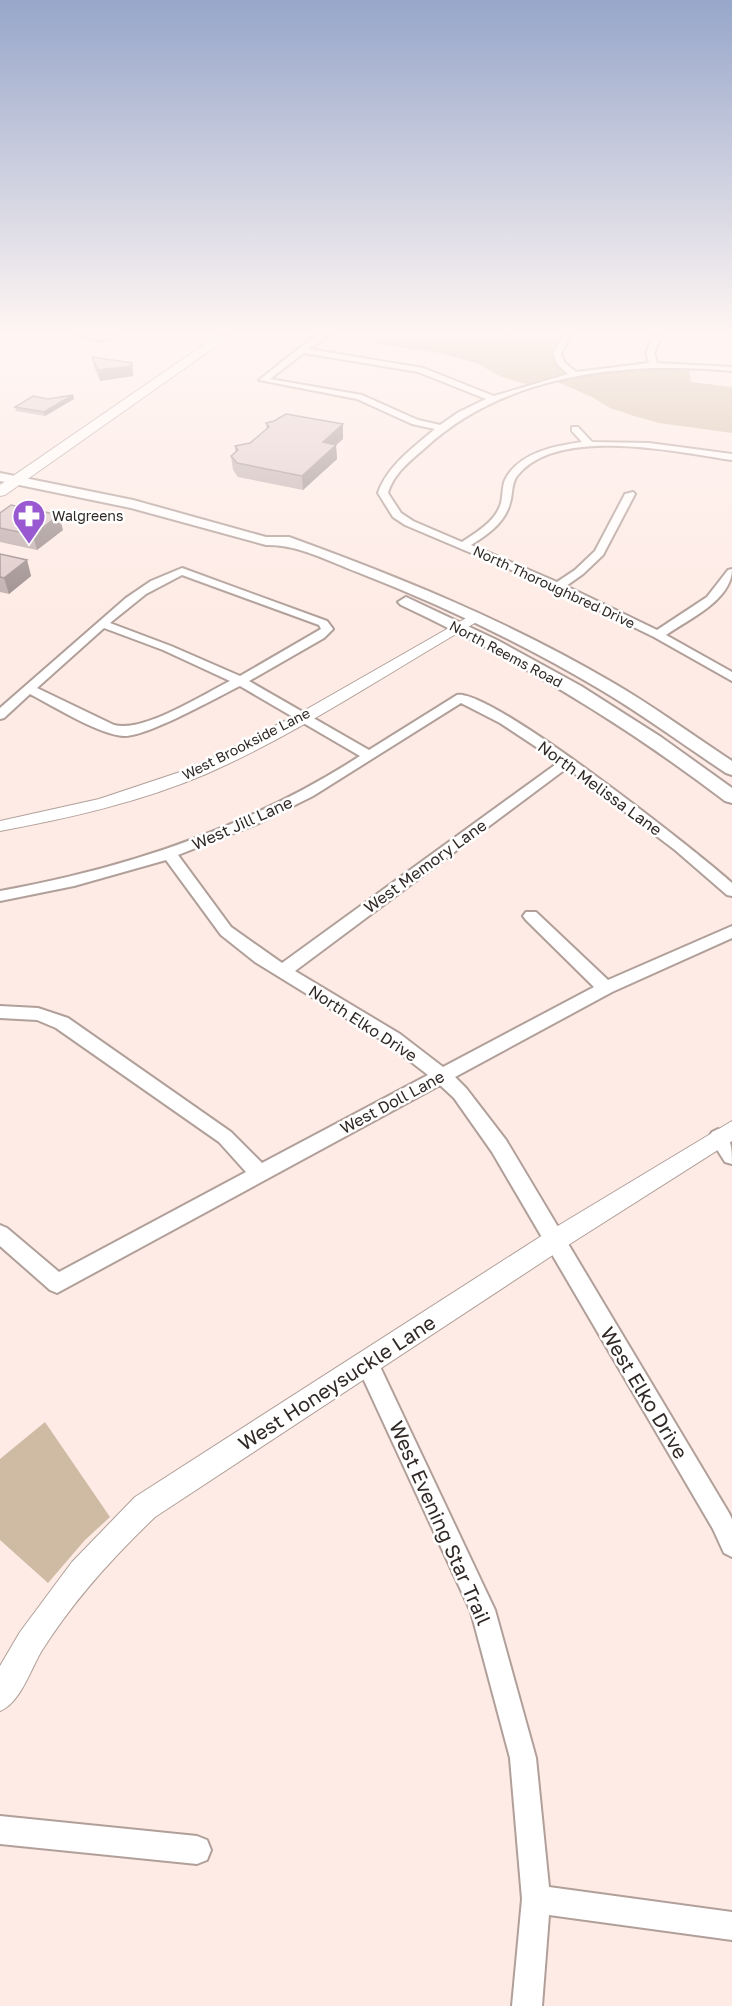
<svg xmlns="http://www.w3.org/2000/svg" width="732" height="2006" viewBox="0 0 732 2006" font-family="'Golos Text',sans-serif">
<rect width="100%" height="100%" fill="#feebe5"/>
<path fill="#cfbba3" d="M386,335H522L557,341L551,351L557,364L570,377L624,369L689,367L691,382L732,387V433L659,423L634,416L610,408L592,397L548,378L526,384L502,377L476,363L439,353L374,343Z
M45,1422L110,1517L85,1540L48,1583L0,1540V1459Z"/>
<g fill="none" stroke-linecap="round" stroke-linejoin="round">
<g stroke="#b19f99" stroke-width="4">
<path id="minor" d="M75,335H120L104,341Z
M320,335H330L309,349L423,368L494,396L568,374L558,365L553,354L563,335H571L561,354L564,362L576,372L649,363L646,353L654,335H662L654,353L657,363L732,367V371C627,361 506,373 425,448C410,461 394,473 388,493L401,513L413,521L462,542C477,532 496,521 501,503C503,495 502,487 505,480C519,452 555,446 582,442L572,431V427H578L592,442L649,443L732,454V460C676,452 557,425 517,476C511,484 513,494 510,503C505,523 487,535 471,545L557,582L575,570L595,551L625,494L633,492L635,494L603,555L583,574L566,586L657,630L707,597L728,570L732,569C732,600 689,619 666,635L732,672V681L654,637L554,588L405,525L393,517L378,493C387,466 414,447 435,429L412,424L357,399L259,380L307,342ZM304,353L418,372L486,399L459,412L440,425L418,420L362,395L270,379Z
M182,568L327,621L333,629L324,638L249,681L369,750L457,695C489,687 699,853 732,883V896L727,895L675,850L567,768L295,971L400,1034L443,1067L594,987L526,920L523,916L526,912H536L608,980L732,926V938L612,992L455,1077L466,1088L506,1140L729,1513L732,1519V1557L724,1553L713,1529L492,1152L454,1098L440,1085L57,1293L50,1290L0,1246V1225L7,1228L59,1272L246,1172L219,1142L56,1028L37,1020L0,1018V1006L38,1008L68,1018L231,1132L262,1163L428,1075L388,1044L255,962L221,935L166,860L74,886L0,901V891C128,868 250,827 360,756L240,686C217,697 147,737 124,736C100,735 53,706 30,694L4,718L0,719V708L126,598L151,581ZM182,575L319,625L321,629L240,676L171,646L110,623L146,594ZM104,628L163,650L230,681C202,695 143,733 114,725L37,688ZM461,703L500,723L559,762L282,963L231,927L178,855L257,824L313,796Z
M718,1129C732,1135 732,1149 732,1164L725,1162L709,1137L712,1132Z
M367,1352L375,1356L495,1610L536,1758L549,1887L732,1912V1940L549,1915L542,2006H512L522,1899L510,1758L471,1612L356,1363L359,1356Z
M0,1816L197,1836L207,1840L211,1850L207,1860L197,1864L0,1844Z"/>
</g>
<g stroke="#b19f99" stroke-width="2">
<path id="tertiary" d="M475,613L480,614L482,617L480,620C389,672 302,732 206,774C140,802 70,818 0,831V821L99,799L195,767L300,713Z
M732,1121V1141L562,1249L155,1517C112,1558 73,1601 41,1652C30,1671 20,1703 0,1711V1666L20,1632L72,1562L135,1497L546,1233Z"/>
</g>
<g stroke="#b19f99" stroke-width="4">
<path id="secondary" d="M0,473L133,500L266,537H289C399,577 508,621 610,681C652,705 691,734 732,761V775L726,773C682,744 641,713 596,687C520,642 439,604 357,572C328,561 297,544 266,545L131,508L0,481Z
M406,597L497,640L581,686L661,737L732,788V803L725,801C624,724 516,659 401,605L398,602Z"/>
</g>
<g stroke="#b19f99" stroke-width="2">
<path id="primary" d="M218,335H232L5,495L0,496V485Z"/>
</g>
<use href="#minor" fill="#fff" fill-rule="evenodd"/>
<use href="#tertiary" fill="#fff" fill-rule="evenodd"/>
<use href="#secondary" fill="#fff" fill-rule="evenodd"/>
<use href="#primary" fill="#fff" fill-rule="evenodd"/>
</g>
<path fill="#c0afae" d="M92,357L132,363L133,376L100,381L94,367Z
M73,395L74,399L45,416L16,411L15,407L48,399Z
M266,423L343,424V439L336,445L337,459L303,490L238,477L233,470L231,456L235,452V446L250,443L266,430Z
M0,513L63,530L37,550L0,542Z
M0,554L27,560L31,576L9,594L0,592Z"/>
<path fill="#9c8e8d" d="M132,363L133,376L100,381L98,370Z
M73,395L74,399L45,416L44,412Z
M343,424V439L336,445L337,459L303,490L302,476L323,442Z
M59,515L63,530L37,550L33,535Z
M27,560L31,576L9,594L4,578Z"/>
<path fill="#dfcbca" stroke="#9c8e8d" stroke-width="1.5" d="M92,357L132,363V366L98,370Z
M73,395L44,412L15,407L33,396L48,399Z
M286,414L343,424L323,442L336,445L302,476L237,463L231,456L238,450L235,446L250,443L269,427L266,423L274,421Z
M11,505L59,515L33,535L0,528V513Z
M0,554L27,560L4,578L0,577Z"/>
<linearGradient id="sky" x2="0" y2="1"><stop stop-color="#97a6ca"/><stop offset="0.54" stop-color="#fff6f3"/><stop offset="1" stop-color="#fff6f3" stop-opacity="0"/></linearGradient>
<rect width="732" height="616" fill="url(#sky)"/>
<defs>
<g id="pharmacy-pin" transform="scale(1.725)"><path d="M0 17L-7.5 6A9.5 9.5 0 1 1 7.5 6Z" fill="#995ad1" stroke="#fff"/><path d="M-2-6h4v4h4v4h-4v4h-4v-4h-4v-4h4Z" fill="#fff"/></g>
</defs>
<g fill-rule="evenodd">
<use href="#pharmacy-pin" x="29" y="516"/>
</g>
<g text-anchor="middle" stroke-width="5" stroke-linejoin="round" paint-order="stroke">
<g font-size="14" fill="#302926" stroke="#fff" text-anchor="start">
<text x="52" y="521">Walgreens</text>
</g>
<g font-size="14" fill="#302926" stroke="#fff">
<text transform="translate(554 587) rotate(25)" y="5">North Thoroughbred Drive</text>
<text transform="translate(506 654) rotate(28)" y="5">North Reems Road</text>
<text transform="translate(246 744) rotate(-27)" y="5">West Brookside Lane</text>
</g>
<g font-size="16" fill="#302926" stroke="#fff">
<text transform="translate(600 788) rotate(36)" y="6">North Melissa Lane</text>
<text transform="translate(242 823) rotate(-24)" y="6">West Jill Lane</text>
<text transform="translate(425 866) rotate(-36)" y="6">West Memory Lane</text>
<text transform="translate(363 1023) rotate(33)" y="6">North Elko Drive</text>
<text transform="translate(392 1102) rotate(-28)" y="6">West Doll Lane</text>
</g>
<g font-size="20" fill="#302926" stroke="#fff">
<text transform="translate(337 1383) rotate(-33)" y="7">West Honeysuckle Lane</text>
<text transform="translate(644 1393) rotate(59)" y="7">West Elko Drive</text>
<text transform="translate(440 1523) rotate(66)" y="7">West Evening Star Trail</text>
</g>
</g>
</svg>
